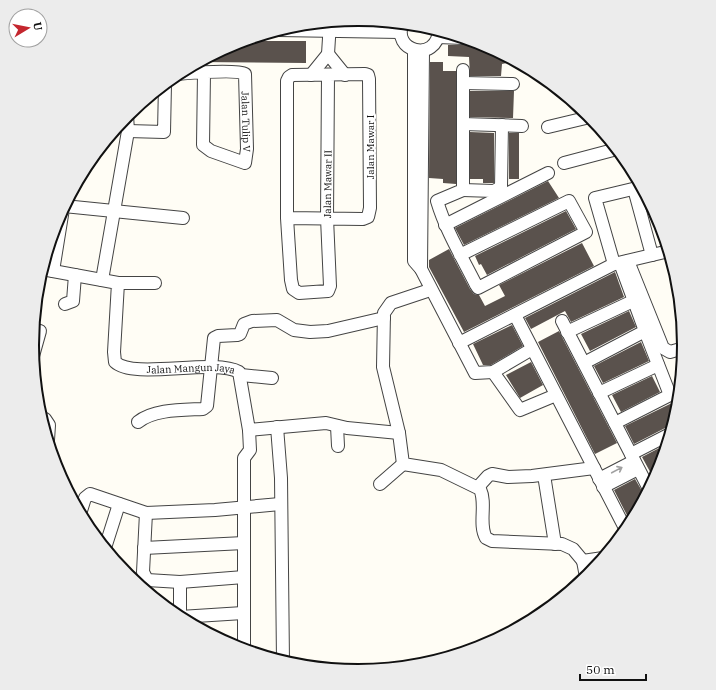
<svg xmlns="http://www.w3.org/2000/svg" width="716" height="690" viewBox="0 0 716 690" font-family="'IBM Plex Serif',serif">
<rect width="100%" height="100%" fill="#fffdf5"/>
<path fill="#5a524d" d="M470,40L483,44L515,61L502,64L501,76H470L469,57L448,56V45H463Z
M244,41H306V63L198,62L233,44Z
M430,62H443V71H456V184L443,183V179L429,178Z
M470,91H514L513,118L470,117Z
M470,132L494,133V183H483V179H470Z
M509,133H519V179H509Z
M548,181L559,198L464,245L455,228Z
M566,211L576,229L487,275L481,264L479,265L475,256Z
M582,243L594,266L464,332L429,267V260L449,249L470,289L474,294L479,295L485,306L505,296L499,285Z
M615,272L624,297L571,322L565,311L531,329L525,318Z
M629,311L636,327L590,351L581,334Z
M512,325L523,346L491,365H483L473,344Z
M559,331L617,443L595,454L538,342Z
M641,342L649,361L603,383L594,366Z
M531,362L543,385L520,398L506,375Z
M652,376L660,392L621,412L612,395Z
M672,403L677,412L672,427H667L634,444L625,426Z
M667,444L659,470L654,479L642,457Z
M635,479L645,496L631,523L614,490Z"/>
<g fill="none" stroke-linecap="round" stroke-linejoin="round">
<g stroke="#444" stroke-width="14">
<g id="minor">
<path d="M403,23C390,51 437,64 439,30"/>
<path d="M278,30L400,32"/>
<path d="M438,37L463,38"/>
<path d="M414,50V261L421,269L475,373L493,372L532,349"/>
<path d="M328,54L345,75"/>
<path id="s1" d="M177,74C190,73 237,69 245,74L247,149L245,163L211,151L203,145L204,73"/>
<path d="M311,75L328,54L330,22"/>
<path d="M463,83L513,84"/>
<path d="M463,124L522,126"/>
<path d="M548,127L590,117"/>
<path d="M128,131L164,132L165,84"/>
<path d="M564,163L617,149"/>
<path d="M634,189L652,255"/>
<path d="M463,190L494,191L501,187L502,125"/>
<path d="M64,206L183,218"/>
<path id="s2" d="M287,218L363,219L368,217L370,208L369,79L368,75L365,74L292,75L289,77L287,81V218L291,280L293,289L299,293L328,291L330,286L327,218L328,75"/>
<path d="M445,225L548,173"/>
<path d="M460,255L569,201L586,232L478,288L476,285C462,257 446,231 437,201L463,190V70"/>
<path d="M628,261L663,348L670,352L684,348"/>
<path d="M614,264L595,198L641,187"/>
<path id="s3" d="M42,269L118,283L114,352L115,362C134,380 213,358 239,372L249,430L326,423L347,428L399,433"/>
<path d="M421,269L423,51"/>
<path d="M53,271L63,209"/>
<path d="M102,280L128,131L127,115"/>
<path d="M118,283H155"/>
<path d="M430,290L391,303L384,313L383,367L399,433L403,464L441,470L480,489C487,504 478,524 486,538L492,541L562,544L573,549L583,561"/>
<path d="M65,304L73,301L75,275"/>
<path d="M515,315L626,530"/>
<path d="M562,321L649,489"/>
<path d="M567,332L633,301"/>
<path d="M459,343L614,264L669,251"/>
<path d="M33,356L40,331"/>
<path d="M584,363L645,331L620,263"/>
<path d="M493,372L520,410L556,395"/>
<path d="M241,375L272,378"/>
<path d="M599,393L658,365"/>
<path d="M41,417L45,419L49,425L48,440"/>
<path d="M138,422C154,409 183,410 203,409L207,406L214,338L218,336L237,335L240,334L244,324L252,321L277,320L294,330L310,332L328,331L384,318"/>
<path d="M615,423L670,395L645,331"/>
<path d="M337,426L338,446"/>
<path d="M277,427L281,478L283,661"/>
<path d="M631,454L670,434"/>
<path d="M544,475L555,544"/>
<path d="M599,479L634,461"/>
<path d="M380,484L403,464"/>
<path d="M478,487L488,476L492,474L508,477L532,476L594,468"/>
<path d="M603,487L638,469"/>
<path d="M146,513L143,572L147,580L180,582L244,577"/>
<path d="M80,514L85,498L90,494L146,513L215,510L280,504"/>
<path d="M105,548L119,504"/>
<path d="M144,548L244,543"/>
<path d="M586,577L583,561L603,558"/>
<path d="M180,617L243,613"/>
<path d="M180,618V582"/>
<path d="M244,649V458L250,450L249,430"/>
</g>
</g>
<use href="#minor" stroke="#fff" stroke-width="12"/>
</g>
<defs><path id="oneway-shaft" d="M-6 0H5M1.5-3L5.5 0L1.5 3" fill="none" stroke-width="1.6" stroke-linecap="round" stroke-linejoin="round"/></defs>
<use stroke="#a0a0a0" href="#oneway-shaft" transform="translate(617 470) rotate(-28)"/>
<g text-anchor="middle" stroke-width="4" stroke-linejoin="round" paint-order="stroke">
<g font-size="10" fill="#111" stroke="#fff">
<text dy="4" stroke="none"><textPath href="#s1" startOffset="116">Jalan Tulip V</textPath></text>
<text transform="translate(370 147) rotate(-90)" y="4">Jalan Mawar I</text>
<text dy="4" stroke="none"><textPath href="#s2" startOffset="660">Jalan Mawar II</textPath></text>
<text dy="4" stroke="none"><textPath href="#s3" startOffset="234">Jalan Mangun Jaya</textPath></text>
</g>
</g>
<path d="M0 0H716V690H0ZM39 345a319 319 0 1 1 638 0a319 319 0 1 1-638 0Z" fill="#ececec" fill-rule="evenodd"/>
<path fill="none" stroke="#111" stroke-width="2" d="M39 345a319 319 0 1 1 638 0a319 319 0 1 1-638 0Z"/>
<g transform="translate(28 28) rotate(80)"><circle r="19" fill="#ffffff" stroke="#a0a0a0"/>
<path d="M0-3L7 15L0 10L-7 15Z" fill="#c4262e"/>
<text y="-6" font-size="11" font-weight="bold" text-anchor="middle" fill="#111111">U</text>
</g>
<path d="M580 674v6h66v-6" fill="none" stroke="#111111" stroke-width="2"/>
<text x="586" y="674" font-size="12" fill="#111111" stroke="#ffffff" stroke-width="3" paint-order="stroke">50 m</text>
</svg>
